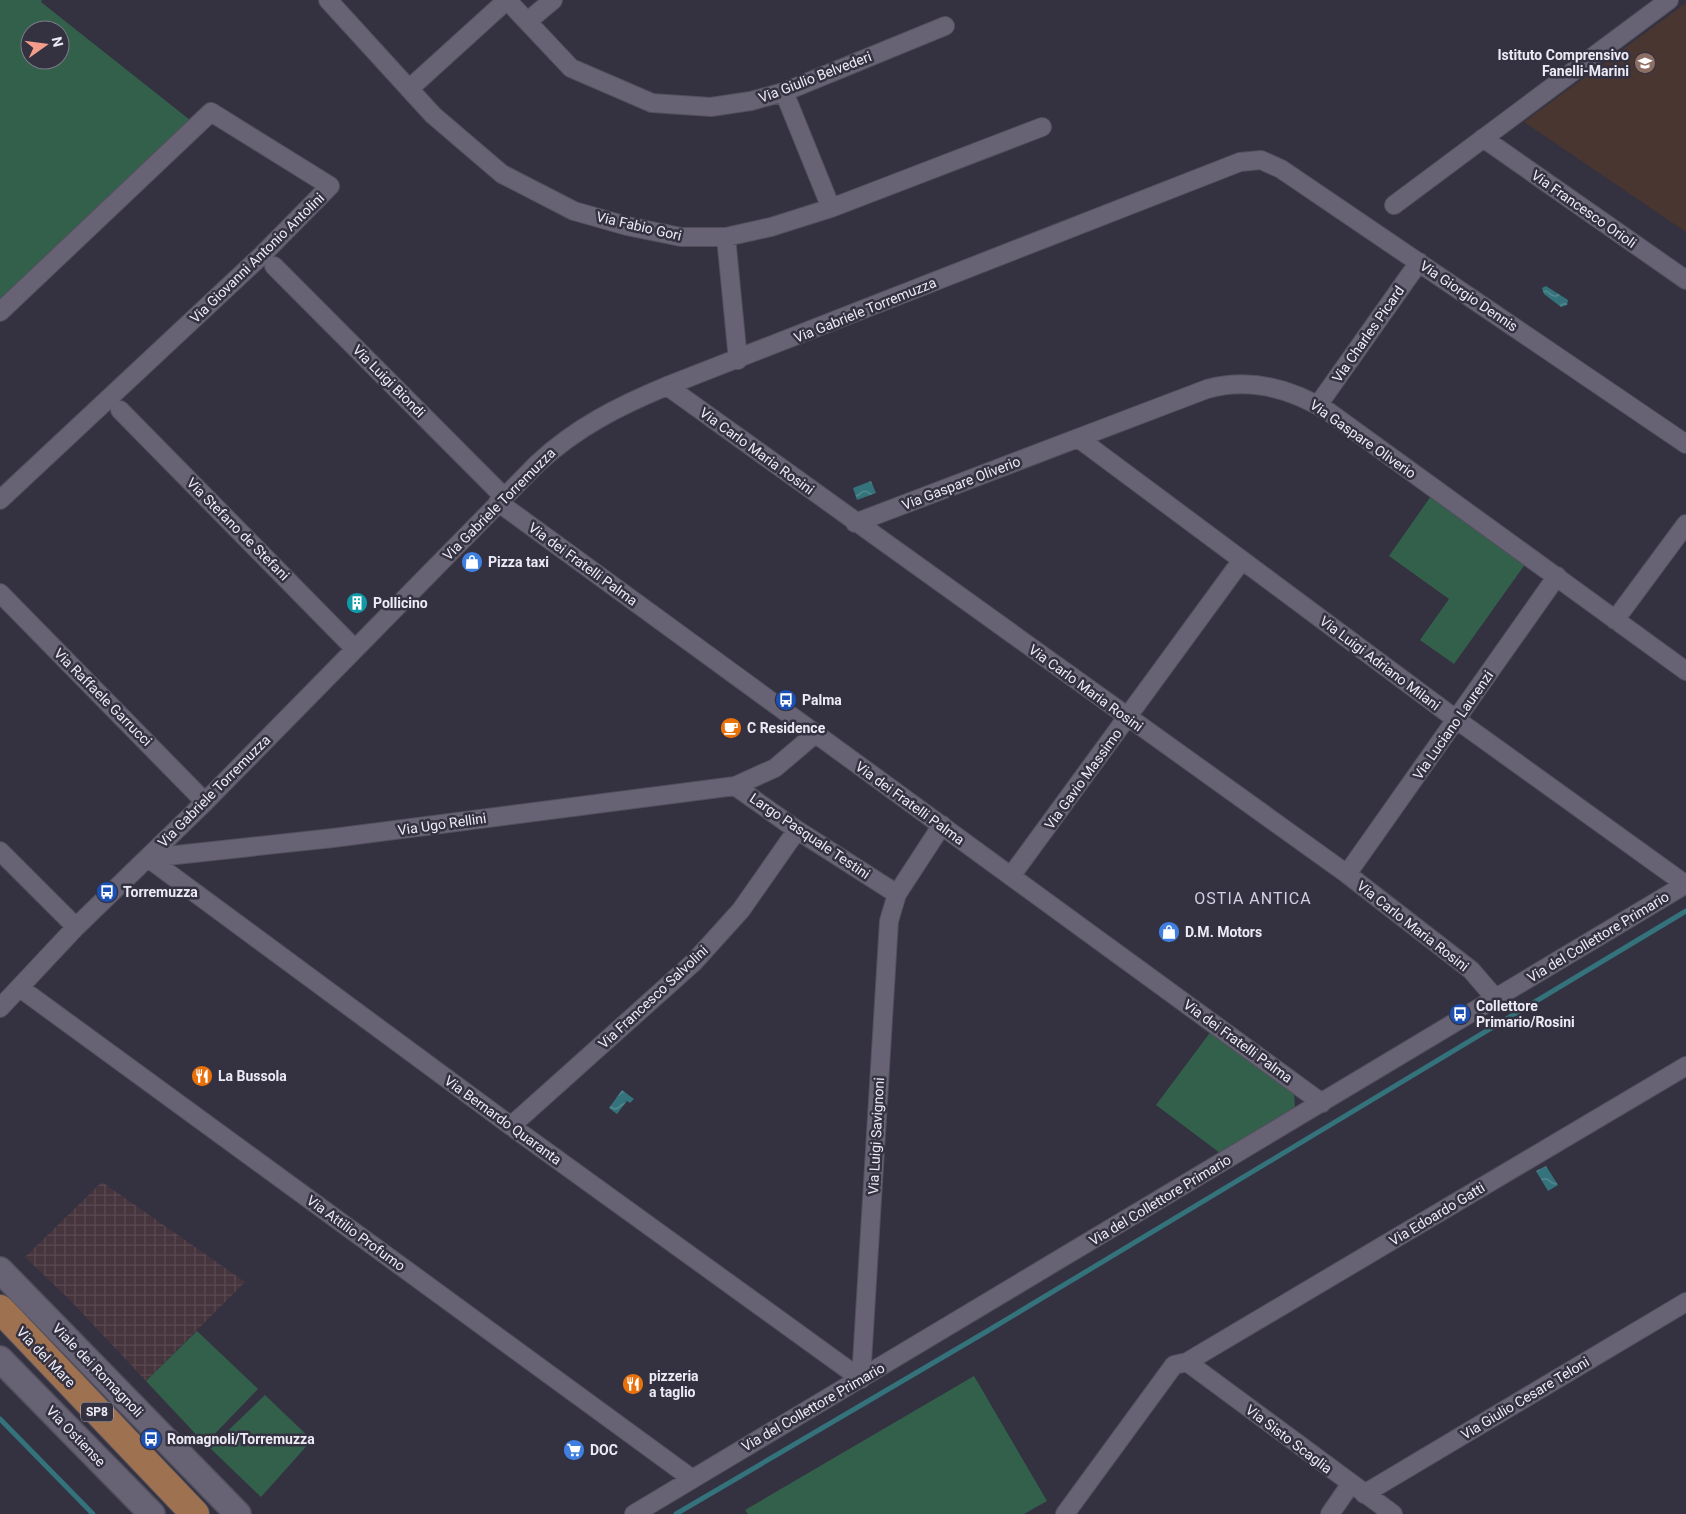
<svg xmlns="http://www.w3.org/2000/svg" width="1686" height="1514" viewBox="0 0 1686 1514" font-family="Roboto,sans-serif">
<defs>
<pattern id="industrial-grid" width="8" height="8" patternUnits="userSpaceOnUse" patternTransform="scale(1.25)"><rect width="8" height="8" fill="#47353e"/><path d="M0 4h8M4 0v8" fill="none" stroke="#594951"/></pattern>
<pattern id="water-waves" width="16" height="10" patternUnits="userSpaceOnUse" patternTransform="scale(1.25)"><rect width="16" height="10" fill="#34737b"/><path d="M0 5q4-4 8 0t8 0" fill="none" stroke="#5b8e95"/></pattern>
</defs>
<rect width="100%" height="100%" fill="#343141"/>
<path fill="url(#industrial-grid)" d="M102,1182L245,1282L146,1381L69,1299L25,1257Z"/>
<path fill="#493630" d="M1686,3V232L1524,122Z"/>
<path fill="#33604b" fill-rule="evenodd" d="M0,0H42L41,2L190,120L0,299ZM30,30H60V60H30Z
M1431,496L1526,563L1454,664L1420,640L1449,599L1389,556Z
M1212,1030L1294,1093L1295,1108L1220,1153L1156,1105Z
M197,1331L258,1389L205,1444L146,1381Z
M974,1376L1047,1501L1024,1514H748L745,1510Z
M265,1395L312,1440L261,1497L210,1448Z"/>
<path fill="url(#water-waves)" d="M1546,286L1568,300L1567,305L1561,307L1544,294L1542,288Z
M871,481L876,493L857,500L853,488Z
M622,1090L634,1099L630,1103L627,1101L617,1114L609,1108Z
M1546,1166L1558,1185L1548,1191L1536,1171Z"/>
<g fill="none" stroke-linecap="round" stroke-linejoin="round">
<path stroke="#34737b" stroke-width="5" d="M0,1419L93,1514
M676,1514L984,1333L1686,911"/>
<g stroke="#524f5d" stroke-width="20">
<path id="minor" d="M328,0L433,115L502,174L574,211L627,226L681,237H726L771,227L831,208L1042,127
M507,0L571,68L652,103L711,107L751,101L784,92L945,26
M528,21L553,0
M409,89L507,0
M784,92L831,208
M1483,138L1686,280
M1394,205L1669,0
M726,237L738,360
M274,266L504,497
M0,312L211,112L330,186L262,255L0,500
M667,386L1347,874L1471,970L1496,999
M1318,405L1419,262
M120,410L355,649
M1078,438L1457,720L1685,884
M498,502L1322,1103
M855,523L1207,389C1251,377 1292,389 1329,412L1686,671
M0,593L205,802
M1615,620L1686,524
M735,786L797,830L897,894
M0,851L76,927
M148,858L511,1126L861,1379
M148,858L333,838L735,786L775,768L815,734
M1347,874L1557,576
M1011,876L1242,560
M20,988L691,1478
M0,1008L76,927L205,802L538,463C577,427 619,406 667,386L1240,162L1261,160L1281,169L1686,444
M511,1126L694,962L741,910L797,830
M1187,1362L1393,1514
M861,1379L889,921L897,894L942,825
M1364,1494L1686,1302
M634,1514L1686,884
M1065,1514L1174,1365L1187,1362L1686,1066
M1330,1514L1350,1485"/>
</g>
<g stroke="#524f5d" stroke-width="28">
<path id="secondary" d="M0,1270L238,1514
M0,1359L152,1514"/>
</g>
<g stroke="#524f5d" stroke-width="30">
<path id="primary" d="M0,1309L195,1514"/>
</g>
<use href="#minor" stroke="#676375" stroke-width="18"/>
<use href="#secondary" stroke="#676375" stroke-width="25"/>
<use href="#primary" stroke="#9e7150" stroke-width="28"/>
</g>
<defs>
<g id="school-disc" transform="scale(1.125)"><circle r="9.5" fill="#8d6e63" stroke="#343141"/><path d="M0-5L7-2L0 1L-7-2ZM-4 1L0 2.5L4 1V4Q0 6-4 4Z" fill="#fff"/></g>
<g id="shop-disc" transform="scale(1.125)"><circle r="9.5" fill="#3f7fe0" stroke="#343141"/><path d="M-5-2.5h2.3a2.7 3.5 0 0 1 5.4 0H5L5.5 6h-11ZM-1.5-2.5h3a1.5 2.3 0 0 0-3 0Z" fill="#fff"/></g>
<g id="building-disc" transform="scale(1.125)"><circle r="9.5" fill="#0f9aa8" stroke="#343141"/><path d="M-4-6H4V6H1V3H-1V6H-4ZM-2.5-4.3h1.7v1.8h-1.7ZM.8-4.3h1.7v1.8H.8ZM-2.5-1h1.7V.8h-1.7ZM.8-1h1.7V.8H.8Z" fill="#fff"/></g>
<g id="bus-disc" transform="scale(1.125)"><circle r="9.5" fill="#1a4fb4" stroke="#343141"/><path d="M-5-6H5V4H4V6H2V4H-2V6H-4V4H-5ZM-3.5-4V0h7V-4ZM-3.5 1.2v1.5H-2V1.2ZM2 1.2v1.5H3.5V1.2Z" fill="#fff"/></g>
<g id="cafe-disc" transform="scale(1.125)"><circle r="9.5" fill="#e8710a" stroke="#343141"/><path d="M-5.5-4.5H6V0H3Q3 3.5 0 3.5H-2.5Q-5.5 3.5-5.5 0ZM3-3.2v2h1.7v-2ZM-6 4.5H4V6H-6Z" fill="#fff"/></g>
<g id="restaurant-disc" transform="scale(1.125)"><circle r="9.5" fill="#e8710a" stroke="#343141"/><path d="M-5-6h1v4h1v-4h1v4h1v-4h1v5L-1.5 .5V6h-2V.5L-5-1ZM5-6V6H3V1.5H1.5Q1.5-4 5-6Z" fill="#fff"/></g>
<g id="supermarket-disc" transform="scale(1.125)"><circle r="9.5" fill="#3f7fe0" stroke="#343141"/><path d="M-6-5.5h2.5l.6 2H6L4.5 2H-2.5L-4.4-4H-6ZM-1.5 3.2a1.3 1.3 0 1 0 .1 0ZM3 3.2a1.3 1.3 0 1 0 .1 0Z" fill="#fff"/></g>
</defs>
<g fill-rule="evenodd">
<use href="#school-disc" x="1645" y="63"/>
<use href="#shop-disc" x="472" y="562"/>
<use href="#building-disc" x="357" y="603"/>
<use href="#bus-disc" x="786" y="700"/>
<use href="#cafe-disc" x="731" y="728"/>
<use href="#bus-disc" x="107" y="892"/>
<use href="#shop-disc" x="1169" y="932"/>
<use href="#bus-disc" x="1460" y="1014"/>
<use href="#restaurant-disc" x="202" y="1076"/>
<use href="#restaurant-disc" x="633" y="1384"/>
<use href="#bus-disc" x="151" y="1439"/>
<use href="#supermarket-disc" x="574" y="1450"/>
</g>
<g text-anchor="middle" stroke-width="5" stroke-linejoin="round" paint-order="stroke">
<rect fill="#343141" stroke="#b5b3bf" stroke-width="1" x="81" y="1402.5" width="32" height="19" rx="4"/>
<g font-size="12" font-weight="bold" fill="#ecebf5">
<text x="97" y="1416">SP8</text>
</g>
<g font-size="14" font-weight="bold" fill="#ecebf5" stroke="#343141" text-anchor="start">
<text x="1629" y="60" text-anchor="end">Istituto Comprensivo<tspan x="1629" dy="16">Fanelli-Marini</tspan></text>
<text x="488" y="567">Pizza taxi</text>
<text x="373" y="608">Pollicino</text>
<text x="802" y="705">Palma</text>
<text x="747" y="733">C Residence</text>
<text x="123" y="897">Torremuzza</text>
<text x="1185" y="937">D.M. Motors</text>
<text x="1476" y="1011">Collettore<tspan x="1476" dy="16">Primario/Rosini</tspan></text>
<text x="218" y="1081">La Bussola</text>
<text x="649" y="1381">pizzeria<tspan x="649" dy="16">a taglio</tspan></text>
<text x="167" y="1444">Romagnoli/Torremuzza</text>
<text x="590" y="1455">DOC</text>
</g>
<g font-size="14" fill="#ecebf5" stroke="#343141">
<text transform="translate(815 77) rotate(-21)" y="5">Via Giulio Belvederi</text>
<text transform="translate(1584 209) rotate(35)" y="5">Via Francesco Orioli</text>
<text transform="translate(639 226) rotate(13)" y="5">Via Fabio Gori</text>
<text transform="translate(257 258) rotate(-44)" y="5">Via Giovanni Antonio Antolini</text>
<text transform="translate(1469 296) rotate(34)" y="5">Via Giorgio Dennis</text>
<text transform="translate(865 310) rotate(-22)" y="5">Via Gabriele Torremuzza</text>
<text transform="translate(1368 334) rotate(-55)" y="5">Via Charles Picard</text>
<text transform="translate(389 381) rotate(45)" y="5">Via Luigi Biondi</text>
<text transform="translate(1363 439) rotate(35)" y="5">Via Gaspare Oliverio</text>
<text transform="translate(757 451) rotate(36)" y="5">Via Carlo Maria Rosini</text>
<text transform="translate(961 483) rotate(-21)" y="5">Via Gaspare Oliverio</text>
<text transform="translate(499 504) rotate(-45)" y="5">Via Gabriele Torremuzza</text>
<text transform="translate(238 529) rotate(45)" y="5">Via Stefano de Stefani</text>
<text transform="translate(583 564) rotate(36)" y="5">Via dei Fratelli Palma</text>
<text transform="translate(1380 663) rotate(37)" y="5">Via Luigi Adriano Milani</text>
<text transform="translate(1086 688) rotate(36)" y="5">Via Carlo Maria Rosini</text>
<text transform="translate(103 697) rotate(45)" y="5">Via Raffaele Garrucci</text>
<text transform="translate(1453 725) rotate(-55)" y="5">Via Luciano Laurenzi</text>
<text transform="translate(1083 779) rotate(-54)" y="5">Via Gavio Massimo</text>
<text transform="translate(214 791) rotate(-45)" y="5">Via Gabriele Torremuzza</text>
<text transform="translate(910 803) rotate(36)" y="5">Via dei Fratelli Palma</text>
<text transform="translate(442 824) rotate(-8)" y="5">Via Ugo Rellini</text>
<text transform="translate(810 836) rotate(34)" y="5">Largo Pasquale Testini</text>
<text transform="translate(1413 926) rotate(38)" y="5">Via Carlo Maria Rosini</text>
<text transform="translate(1598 937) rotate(-31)" y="5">Via del Collettore Primario</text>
<text transform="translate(653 997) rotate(-43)" y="5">Via Francesco Salvolini</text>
<text transform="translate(1238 1041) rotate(36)" y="5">Via dei Fratelli Palma</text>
<text transform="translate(503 1120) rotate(36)" y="5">Via Bernardo Quaranta</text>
<text transform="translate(876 1136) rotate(-87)" y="5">Via Luigi Savignoni</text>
<text transform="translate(1160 1200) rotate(-31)" y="5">Via del Collettore Primario</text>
<text transform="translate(1437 1214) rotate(-31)" y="5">Via Edoardo Gatti</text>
<text transform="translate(356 1233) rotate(36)" y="5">Via Attilio Profumo</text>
<text transform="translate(46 1357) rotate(46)" y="5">Via del Mare</text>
<text transform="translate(98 1370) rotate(46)" y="5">Viale dei Romagnoli</text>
<text transform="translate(1525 1398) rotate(-31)" y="5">Via Giulio Cesare Teloni</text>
<text transform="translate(813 1407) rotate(-30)" y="5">Via del Collettore Primario</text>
<text transform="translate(76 1436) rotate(46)" y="5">Via Ostiense</text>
<text transform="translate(1289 1439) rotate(37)" y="5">Via Sisto Scaglia</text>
</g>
<g font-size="16" letter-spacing="1" fill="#d2cee3" stroke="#343141">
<text x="1253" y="904">OSTIA ANTICA</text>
</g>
</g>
<g transform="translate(45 45) rotate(76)"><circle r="24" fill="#343141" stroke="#7e7b89"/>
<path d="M0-4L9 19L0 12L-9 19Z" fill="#f49d8b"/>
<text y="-8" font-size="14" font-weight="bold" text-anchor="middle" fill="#ecebf5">N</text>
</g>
</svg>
